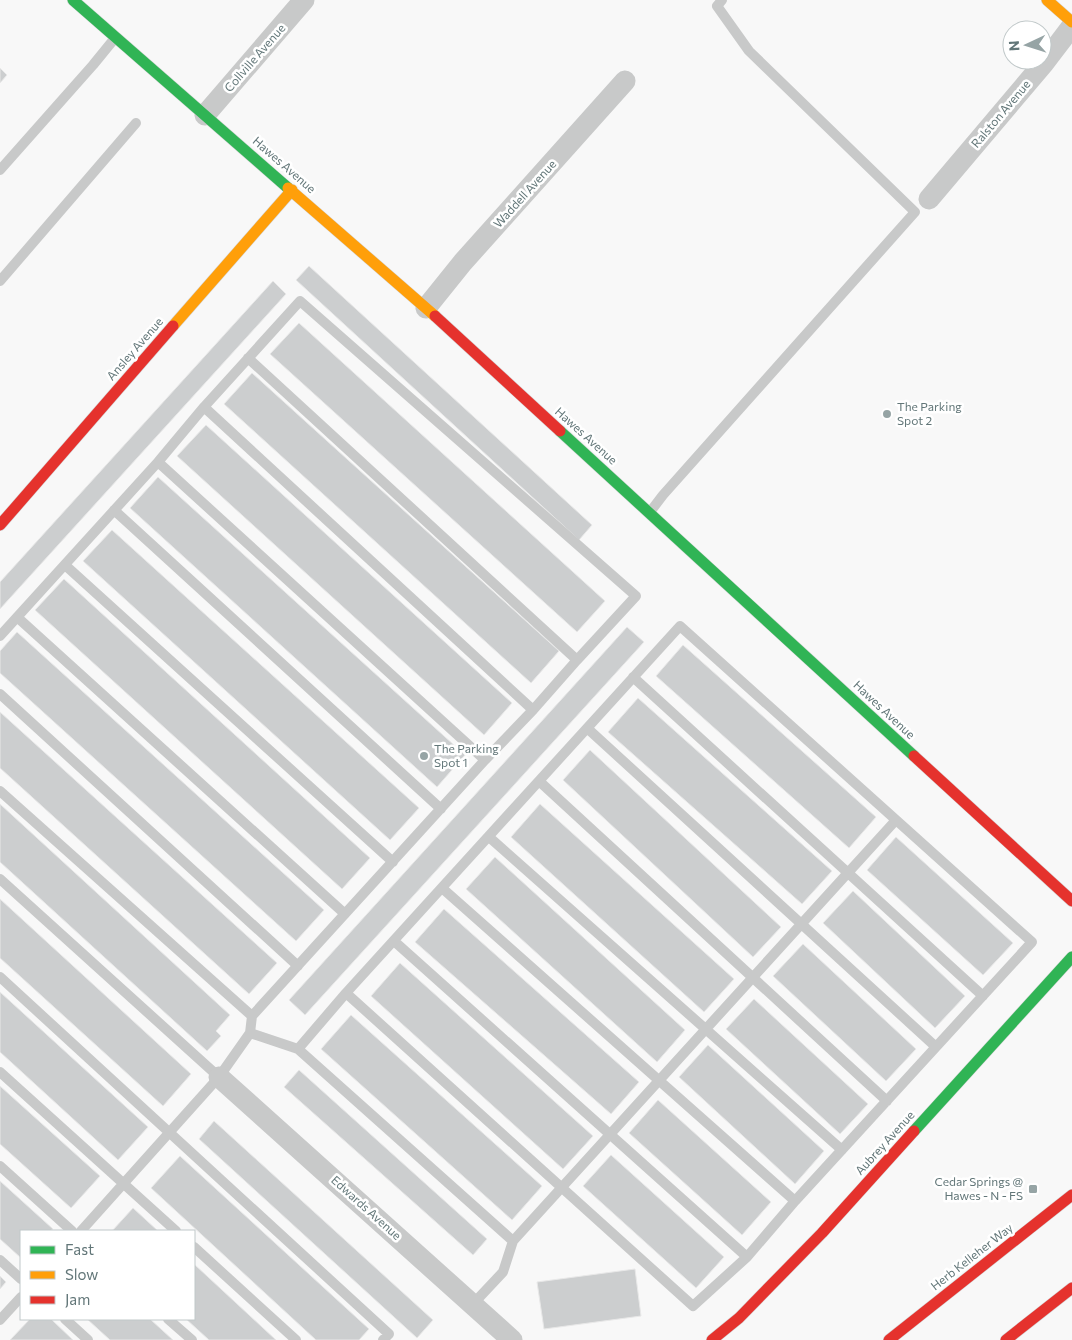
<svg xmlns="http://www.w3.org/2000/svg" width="1072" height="1340" viewBox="0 0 1072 1340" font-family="Commissioner,sans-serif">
<rect width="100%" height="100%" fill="#f8f8f8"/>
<path fill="#cccecf" stroke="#e8e8e8" d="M0,68L7,75L0,83Z
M309,266L592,525L579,540L296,280Z
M273,281L286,294L0,609V582Z
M299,323L605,601L577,632L270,354Z
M252,373L559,651L531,683L224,404Z
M206,425L512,703L484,735L177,456Z
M158,477L465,755L437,787L130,508Z
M112,530L419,808L390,840L83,561Z
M64,579L370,858L342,889L35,610Z
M627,627L644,642L305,1015L289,1000Z
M17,632L324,910L296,941L0,673V651Z
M683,645L876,817L849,848L656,676Z
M638,698L832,871L802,904L608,732Z
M0,712L277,963L249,994L0,768Z
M590,750L781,927L753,957L563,780Z
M0,804L230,1015L216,1031L221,1036L207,1051L0,862Z
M540,804L734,979L704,1012L511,837Z
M896,837L1013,943L983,975L867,870Z
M495,857L685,1030L657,1062L466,889Z
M853,891L965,996L935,1028L823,923Z
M0,899L191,1074L163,1106L0,958Z
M444,909L639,1082L611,1114L415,942Z
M803,944L916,1049L886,1081L773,976Z
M400,963L593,1136L563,1169L371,996Z
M0,992L148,1127L118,1160L0,1052Z
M754,999L868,1104L840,1134L726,1029Z
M351,1015L542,1186L512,1220L321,1049Z
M708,1045L824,1151L795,1184L679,1077Z
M299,1070L487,1239L473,1255L284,1087Z
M0,1086L100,1176L71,1208L0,1144Z
M658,1100L771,1202L742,1235L629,1133Z
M214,1121L433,1320L417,1338L199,1139Z
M611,1155L724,1257L696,1288L583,1186Z
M180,1156L369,1329L359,1340H316L151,1188Z
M0,1181L53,1229L50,1231H21V1258L0,1239Z
M133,1208L158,1231H112Z
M194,1264L276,1340H209L186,1319H194Z
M635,1269L641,1316L544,1329L537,1282Z
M0,1276L6,1282L0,1289Z
M30,1319H51L73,1340H10Z
M87,1319H150L173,1340H110Z"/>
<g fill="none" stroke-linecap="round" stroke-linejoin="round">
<g stroke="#d3d4d5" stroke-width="12">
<path id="fast" d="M73,0L288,188
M560,431L914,756
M914,1131L1072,957"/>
</g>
<g stroke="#d3d4d5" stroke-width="12">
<path id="slow" d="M1047,0L1072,22
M288,188L435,316
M173,326L292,190"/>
</g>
<g stroke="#d3d4d5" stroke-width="12">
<path id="jam" d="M435,316L560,431
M0,525L173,326
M914,756L1072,901
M712,1340L739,1318L822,1233L914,1131
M889,1340L1072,1195
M1006,1340L1072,1288"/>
</g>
<path stroke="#c8c9c9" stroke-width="10" d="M0,170L93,65L115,38
M0,281L136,123
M204,407L533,710
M158,462L485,760
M114,510L441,809
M650,512L663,495L915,212L749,51L717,6L722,0
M65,565L393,862
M17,617L345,914
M0,636L158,462L204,407L300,301L636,596L577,660
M633,677L983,996
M0,694L298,966
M587,728L936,1047
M539,781L887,1101
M0,791L252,1016
M489,837L842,1150
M0,879L219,1077
M442,888L795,1201
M394,941L747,1257
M0,977L389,1334L383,1340
M250,1033L298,1049L513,1241
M298,1049L346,993L680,626L1032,942L795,1201L747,1257L693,1306L346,993
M0,1072L176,1231
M0,1166L72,1231
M81,1231L219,1077L250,1033L252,1016L485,760L533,710L577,660L248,358
M194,1247L296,1340
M0,1260L21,1279
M473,1304L503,1272L513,1241L896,820
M65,1319L88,1340
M168,1319L192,1340
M0,1320L21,1297"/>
<path stroke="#c8c9c9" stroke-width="21" d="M205,115L304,0
M929,199L1044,63L1072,26
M426,308L463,262L625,81
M219,1077L512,1340"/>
<use href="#fast" stroke="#30b455" stroke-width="11"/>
<use href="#slow" stroke="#ff9f0a" stroke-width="11"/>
<use href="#jam" stroke="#e5322d" stroke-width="11"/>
</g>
<g fill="#96a4a5" stroke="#fff" stroke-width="2">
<circle cx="887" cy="414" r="5"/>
<circle cx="424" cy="756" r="5"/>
<rect x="1028" y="1184" width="10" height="10" rx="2.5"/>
</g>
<g text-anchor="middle" stroke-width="5" stroke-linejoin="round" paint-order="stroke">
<g font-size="12" fill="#627678" stroke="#fff">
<text transform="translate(255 58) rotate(-49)" y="4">Collville Avenue</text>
<text transform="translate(1001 114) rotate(-50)" y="4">Ralston Avenue</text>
<text transform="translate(284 165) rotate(41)" y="4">Hawes Avenue</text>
<text transform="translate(525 194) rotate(-48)" y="4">Waddell Avenue</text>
<text transform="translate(135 349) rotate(-49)" y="4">Ansley Avenue</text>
<text transform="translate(586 436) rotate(42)" y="4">Hawes Avenue</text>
<text transform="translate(884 710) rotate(43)" y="4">Hawes Avenue</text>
<text transform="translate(885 1143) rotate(-48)" y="4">Aubrey Avenue</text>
<text transform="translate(366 1208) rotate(42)" y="4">Edwards Avenue</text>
<text transform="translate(972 1257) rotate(-38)" y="4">Herb Kelleher Way</text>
</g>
<g font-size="12" fill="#627678" stroke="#fff" text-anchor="start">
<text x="897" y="411">The Parking<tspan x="897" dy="14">Spot 2</tspan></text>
<text x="434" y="753">The Parking<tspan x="434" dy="14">Spot 1</tspan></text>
<text x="1023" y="1186" text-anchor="end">Cedar Springs @<tspan x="1023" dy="14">Hawes - N - FS</tspan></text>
</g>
</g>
<rect x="20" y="1230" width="175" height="90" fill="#ffffff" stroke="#c0c8c9"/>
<rect x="30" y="1246" width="25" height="8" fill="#30b455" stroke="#c0c8c9"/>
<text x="65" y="1255" font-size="15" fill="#627678">Fast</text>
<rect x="30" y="1271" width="25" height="8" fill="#ff9f0a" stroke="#c0c8c9"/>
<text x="65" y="1280" font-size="15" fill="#627678">Slow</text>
<rect x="30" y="1296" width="25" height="8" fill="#e5322d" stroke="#c0c8c9"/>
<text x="65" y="1305" font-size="15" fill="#627678">Jam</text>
<g transform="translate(1027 45) rotate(266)"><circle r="24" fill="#ffffff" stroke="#c0c8c9"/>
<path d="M0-4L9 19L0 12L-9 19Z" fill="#96a4a5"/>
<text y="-8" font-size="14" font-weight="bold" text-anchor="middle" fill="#627678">N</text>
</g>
</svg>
